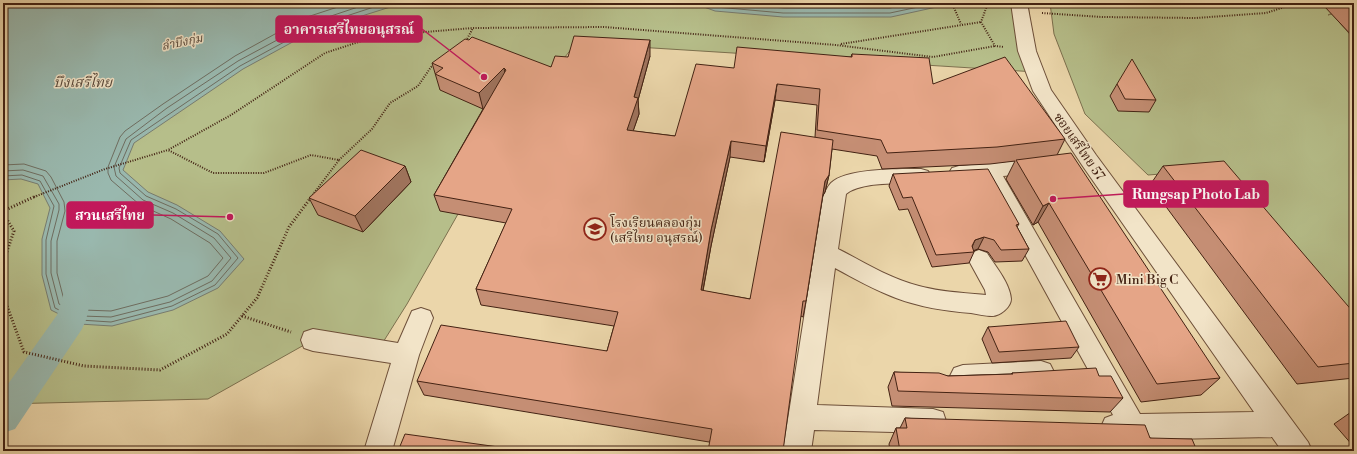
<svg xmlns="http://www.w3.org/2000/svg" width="1357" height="454" viewBox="0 0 1357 454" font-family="'Libre Bodoni','Noto Serif Thai',serif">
<rect width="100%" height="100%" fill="#ebd6aa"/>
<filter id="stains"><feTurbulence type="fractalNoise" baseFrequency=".005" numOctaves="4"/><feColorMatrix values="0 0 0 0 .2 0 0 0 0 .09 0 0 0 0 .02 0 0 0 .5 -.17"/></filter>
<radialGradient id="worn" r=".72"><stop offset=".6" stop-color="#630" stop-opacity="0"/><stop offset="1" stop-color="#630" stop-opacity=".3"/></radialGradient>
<path fill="#b6be8a" stroke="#7c704e" d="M3,3H1028L1036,72L637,47L572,48L533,98L479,177L407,304L380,347L313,340L208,399L3,404Z
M1050,3H1354L1328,15L1332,14L1354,39V341L1212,170L1148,175L1085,114L1054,34Z"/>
<path fill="#99b8ae" stroke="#777c70" d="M3,3H403L311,32L243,69L134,143L123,170L148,192L177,205L220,231L244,259L218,288L173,310L112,326L79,324L51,310L42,275V239L50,208L38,184L21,179L3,180Z
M486,3H655L534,6Z
M693,3H955L891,17H783L715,11Z"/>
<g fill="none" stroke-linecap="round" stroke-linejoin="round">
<path stroke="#6e6d60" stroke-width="1" d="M705,3L716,7L783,13H890L937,3
M726,3L784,8H890L913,3
M3,165L24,164L46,171L51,177L64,202L65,211L57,241V273L64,300L83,310L111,311L168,296L208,276L223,258L210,243L171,219L140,205L111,180L108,173V167L120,137L125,131L163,104L235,56L304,18L350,3
M3,171L23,170L43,176L59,204V210L51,241V273L59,304L82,316L111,317L170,302L212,281L231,258L214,238L173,213L143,200L116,176L114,167L126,139L167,108L238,61L307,24L370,3
M3,176L22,175L40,181L54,206L46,240V274L55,308L80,320L111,322L172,306L215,285L238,258L218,234L176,209L146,196L120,173L119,168L131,140L240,66L310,28L386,3"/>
<path fill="#99b8ae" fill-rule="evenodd" d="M80,274L90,278L94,286L86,320L82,329L15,429L3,433V391L57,315L66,286L70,278Z"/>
<g stroke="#6d4f39" stroke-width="2">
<path id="minor" d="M1011,3H1027L1036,51L1051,90L1096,155L1308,442L1312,451H1282L1272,437L1115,440L1105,436L1101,427L1105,418L1113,415L983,178L959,180L952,178L949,173L952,168L959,166L1041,159L1048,161L1051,166L1048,171L1041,173L1003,176L1140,414L1254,412L1082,165L1033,91L1018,51Z
M921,169L928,171L931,176L928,181L921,183C900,184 862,181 846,194L838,249C864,262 890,279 919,286C941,292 964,293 986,295L985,290L968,259L971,253L979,250L987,253C995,266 1010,283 1011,299C1011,307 1000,316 992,316C985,316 978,314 971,313C945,311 920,307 896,298C875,290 855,279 835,268L817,405L933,409L943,412L946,421L943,430L933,433L814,430L811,451H783L823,197C825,193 827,187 831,183C846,168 900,169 921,169Z
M421,308L430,311L433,318L419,355L392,451H364L391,363L313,351L304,348L301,340L304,332L313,329L398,343L412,311Z
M1041,361L1050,364L1054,372L1050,380L1041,383L963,387L954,384L950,376L954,368L963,365Z"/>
</g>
<path stroke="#432213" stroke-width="2" stroke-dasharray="1 1.5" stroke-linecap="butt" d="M952,3L961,24
M988,3L981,22L995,46L1004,47
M1042,13L1102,17L1196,18L1266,13L1297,3
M466,41L473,28
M841,44L981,22
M339,160L372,129L390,103L418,86L431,67L436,66
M34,197L105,169L168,150
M311,197L339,160L311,155L264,173H213L168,150L231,115L325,53L377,36L473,28L604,27L836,45L933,57L995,46"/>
<path stroke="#432213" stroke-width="3" stroke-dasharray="1 2" stroke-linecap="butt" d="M3,211L36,196
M3,213L14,231L3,263
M3,295L24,352L84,366L160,370L227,334L257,298L289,227L312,196
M242,316L291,332"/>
<use href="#minor" fill="#f2e4c8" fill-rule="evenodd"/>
</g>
<path fill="#c58e74" stroke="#432213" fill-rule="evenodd" d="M1326,3H1354V38L1324,6Z
M852,54L933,84L1065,139L1057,155L1220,378L1201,395L1141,402L1038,222L1033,225L1006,179L1015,161L990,164L882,169L877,156L832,149L829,175L825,192L823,195L806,301L803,317L801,316L709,442L424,395L417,381L607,351L614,326L481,305L476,289L506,223L440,211L434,195L483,109L440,90L432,63L551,67L568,57L650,56L638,100L639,114L633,131L675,136L734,68L851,57ZM775,100L817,105L815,137L750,299L703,291L711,246L730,157L764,162Z
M1117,84L1156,100L1149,112L1118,111L1110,96Z
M405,166L411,182L363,232L318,215L309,198Z
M1163,166L1354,313V378L1297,384L1150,185Z
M893,174L1019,224L1017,227L1029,249L1022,261L995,262L988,252L978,249L974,251V252L969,263L932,267L908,209L899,210L889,186Z
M988,327L1079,347L1071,358L992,363L982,339Z
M894,372L948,376L1011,374L1012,373L1099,376L1123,398L1110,412L892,406L888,387Z
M1354,410V447L1334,424Z
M905,418L1150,438L1197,451H890L889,444L896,428H900Z"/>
<path fill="#a0745e" stroke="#432213" d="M650,40V56L638,100L639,114L628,146L627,130L634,97Z
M504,68L507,84L483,109L479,93Z
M777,84L775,100L764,162L766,146Z
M731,141L730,157L711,246L700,306L701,290L711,230Z
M405,166L411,182L363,232L355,216Z
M829,175L825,192L822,197L825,181Z
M1049,203L1038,222L1033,225L1043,206Z
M984,237L978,249L970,252L975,240Z"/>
<path fill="#e5a587" stroke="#432213" d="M574,36L650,40L634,97L638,98L627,130L675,136L696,64L734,68L737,47L852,57V54L929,58L933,84L1005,57L1065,139L997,147L887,153L881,140L817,130L820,89L777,84L766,146L731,141L711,230L701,290L750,299L781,132L833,140L829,175L825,181L806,301H803L783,451H708L712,429L417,381L441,325L607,351L618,312L476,289L512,209L434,195L506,70L504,68L479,93L435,74L443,68L432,63L465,39L469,40L472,37L551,67L555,56L568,57Z
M1132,59L1156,100L1125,99L1117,84Z
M361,150L405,166L355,216L309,198Z
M1071,153L1220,378L1157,384L1049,203L1043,206L1016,160Z
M1224,161L1354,313V363L1318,367L1163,166Z
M988,169L1019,224L1016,225L1029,249L1001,250L994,240L984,237L975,240L972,246L974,252L936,255L912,197L903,198L893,174Z
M1066,321L1079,347L999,352L988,327Z
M1096,368L1099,376H1111L1123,398L898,391L894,372L939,373L948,376L1013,374L1012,373Z
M905,418L1145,425L1150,438L1192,439L1197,451H900L896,428H907Z
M405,434L520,450L519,451H398Z"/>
<defs>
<g id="school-ring" transform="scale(1.15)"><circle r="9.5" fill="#f2e4c8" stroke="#8f2418" stroke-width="1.5"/><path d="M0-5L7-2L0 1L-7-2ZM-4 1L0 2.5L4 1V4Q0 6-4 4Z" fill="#8f2418"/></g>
<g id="supermarket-ring" transform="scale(1.15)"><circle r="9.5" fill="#f2e4c8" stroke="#8f2418" stroke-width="1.5"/><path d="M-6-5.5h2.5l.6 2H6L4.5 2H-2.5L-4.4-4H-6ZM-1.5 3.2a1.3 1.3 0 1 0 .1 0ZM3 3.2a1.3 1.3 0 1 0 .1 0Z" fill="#8f2418"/></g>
</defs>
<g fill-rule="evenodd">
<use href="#school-ring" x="595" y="229"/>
<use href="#supermarket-ring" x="1100" y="279"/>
</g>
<g text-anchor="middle" stroke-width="3" stroke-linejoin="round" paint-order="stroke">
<g font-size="12" font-style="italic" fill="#58483a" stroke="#f2e4c8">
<text transform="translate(182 42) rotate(-12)" y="4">ลำบึงกุ่ม</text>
</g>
<g font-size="13" fill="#432213" stroke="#f2e4c8">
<text transform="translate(1080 146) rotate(55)" y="5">ซอยเสรีไทย 57</text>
</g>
<g font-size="13" fill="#432213" stroke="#f2e4c8" text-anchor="start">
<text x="610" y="227">โรงเรียนคลองกุ่ม<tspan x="610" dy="15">(เสรีไทย อนุสรณ์)</tspan></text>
<text x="1116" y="284">Mini Big C</text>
</g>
<g font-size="14" font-style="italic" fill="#58483a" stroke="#f2e4c8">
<text x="83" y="87">บึงเสรีไทย</text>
</g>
</g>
<path fill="none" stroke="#c2185b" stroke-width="1.5" d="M484 77L422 29M1053 199L1124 194M230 217L153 215"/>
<g fill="#c2185b" stroke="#f2e4c8" stroke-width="1.5">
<circle cx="484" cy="77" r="4"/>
<circle cx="1053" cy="199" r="4"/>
<circle cx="230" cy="217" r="4"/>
</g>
<g fill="#c2185b" stroke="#c2185b" stroke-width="1.5">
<rect x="276" y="16" width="146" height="26" rx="4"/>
<rect x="1124" y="181" width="144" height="26" rx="4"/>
<rect x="67" y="202" width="86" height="26" rx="4"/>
</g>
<g font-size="14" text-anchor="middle" font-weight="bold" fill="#fff">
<text x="349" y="34">อาคารเสรีไทยอนุสรณ์</text>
<text x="1196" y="199">Rungsap Photo Lab</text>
<text x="110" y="220">สวนเสรีไทย</text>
</g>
<rect width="1357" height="454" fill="none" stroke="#ebd6aa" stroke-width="16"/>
<rect x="4" y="4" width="1349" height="446" fill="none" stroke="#432213" stroke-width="2"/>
<rect x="8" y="8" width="1341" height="438" fill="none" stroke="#432213"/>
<rect width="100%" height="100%" filter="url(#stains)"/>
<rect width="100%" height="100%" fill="url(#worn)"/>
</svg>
